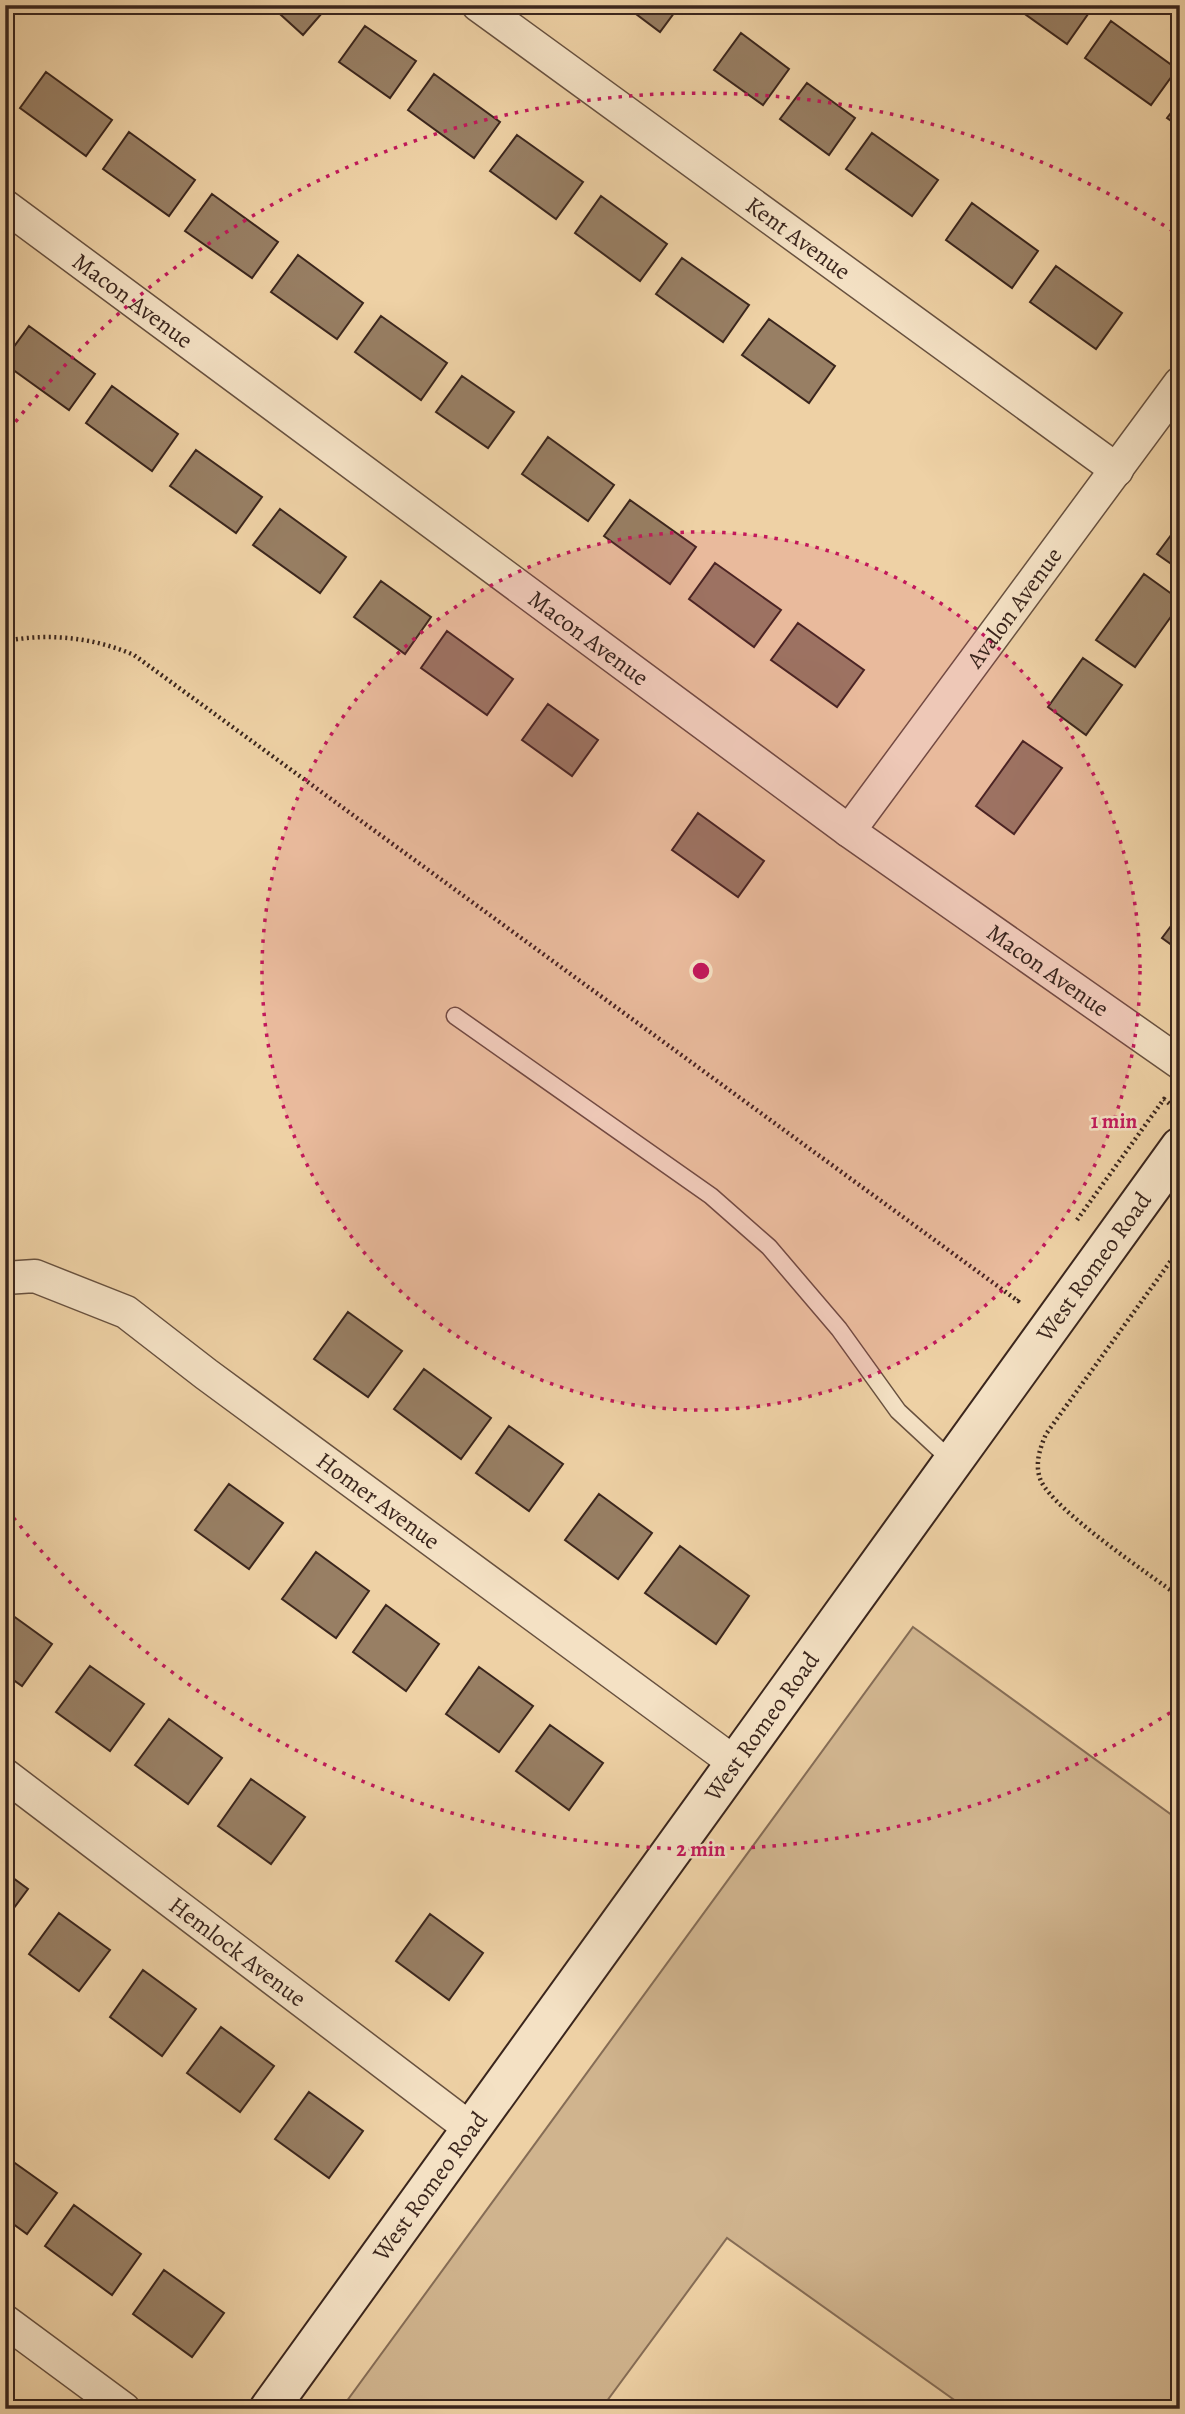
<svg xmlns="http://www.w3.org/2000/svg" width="1185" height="2414" viewBox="0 0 1185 2414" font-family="Alegreya,serif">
<rect width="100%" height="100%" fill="#eed1a5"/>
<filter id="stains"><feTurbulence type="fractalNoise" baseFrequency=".00286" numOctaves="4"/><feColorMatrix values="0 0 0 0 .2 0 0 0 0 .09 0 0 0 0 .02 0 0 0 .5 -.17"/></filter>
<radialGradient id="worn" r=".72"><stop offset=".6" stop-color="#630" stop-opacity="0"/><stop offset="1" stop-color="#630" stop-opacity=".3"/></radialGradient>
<path fill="#d0b48e" stroke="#866d56" stroke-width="2" d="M913,1627L1180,1821V2409H967L727,2238L601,2409H341Z"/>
<path fill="#987f64" stroke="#3b261d" stroke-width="2" d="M270,5H329L303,35Z
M624,5H680L660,32Z
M1012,5H1090L1093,7L1067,44Z
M1111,21L1177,69L1151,105L1085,58Z
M365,26L416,61L390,98L339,62Z
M741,33L789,69L763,105L714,70Z
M46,72L112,120L86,156L20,108Z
M434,74L500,122L474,158L408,110Z
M807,83L855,118L829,155L780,119Z
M1180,101V127L1167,118Z
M129,132L195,180L169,216L103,169Z
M872,133L938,180L912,216L846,169Z
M517,135L583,182L556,219L490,171Z
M212,194L278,242L252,278L185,231Z
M601,196L667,244L640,281L575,233Z
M972,203L1038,251L1012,288L946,240Z
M298,255L363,303L337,339L271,292Z
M682,258L749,305L723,342L656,294Z
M1056,266L1122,313L1096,349L1030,302Z
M381,316L447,363L421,400L355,352Z
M769,319L835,366L809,403L742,355Z
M29,326L95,374L69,410L5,364V359Z
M462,376L514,412L488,448L436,412Z
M112,386L178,434L152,471L86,423Z
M548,437L614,485L588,521L522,474Z
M196,450L262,497L236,533L170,486Z
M630,500L696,547L670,584L604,536Z
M280,509L346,557L320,593L253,545Z
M1180,523V570L1157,554Z
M715,563L781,610L754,647L689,599Z
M1144,574L1180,600V604L1135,667L1096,640Z
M381,581L431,617L405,654L354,617Z
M798,623L864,670L837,707L771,660Z
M447,631L513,679L487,715L421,668Z
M1083,658L1122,685L1086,735L1048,707Z
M548,704L598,740L572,776L522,740Z
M1023,741L1062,768L1014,834L976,806Z
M698,813L764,861L738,897L672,850Z
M1180,914V951L1162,938Z
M348,1312L402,1351L368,1397L314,1359Z
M424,1369L491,1418L461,1459L394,1409Z
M509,1426L563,1464L529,1511L476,1473Z
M229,1484L283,1523L249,1569L195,1530Z
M599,1494L652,1533L618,1579L565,1540Z
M680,1546L749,1596L716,1644L645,1593Z
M316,1552L369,1591L336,1638L282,1599Z
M386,1605L439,1644L406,1691L353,1652Z
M5,1610L52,1644L22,1686L5,1674Z
M90,1666L144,1704L110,1751L56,1712Z
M479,1667L533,1706L499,1752L446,1714Z
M169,1719L222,1758L188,1804L135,1765Z
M550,1725L603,1763L569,1810L516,1771Z
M251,1779L305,1817L271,1864L218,1826Z
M5,1872L28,1889L5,1920Z
M59,1913L110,1950L79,1991L29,1954Z
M430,1914L483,1953L449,2000L396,1961Z
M143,1970L196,2009L162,2056L110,2017Z
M221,2027L274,2066L240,2112L187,2073Z
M309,2092L363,2131L329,2178L275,2139Z
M5,2156L57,2193L27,2234L5,2218Z
M74,2205L141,2254L112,2295L45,2246Z
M164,2270L224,2313L192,2357L133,2314Z"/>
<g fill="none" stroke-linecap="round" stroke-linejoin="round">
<g stroke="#68513f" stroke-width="19">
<path id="lane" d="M455,1016L711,1196L769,1247L839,1329L898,1411L953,1462"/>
</g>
<g stroke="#68513f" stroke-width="35">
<g id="street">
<path id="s1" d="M478,5L1117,470"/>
<path id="s2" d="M5,206L849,831L1180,1063"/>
<path id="s3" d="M849,831L1180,383"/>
<path id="s4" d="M5,1278L35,1276L126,1312L206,1374L735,1763"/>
<path id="s5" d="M5,1775L471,2129"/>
<path d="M5,2321L124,2409"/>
</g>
</g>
<g stroke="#3b261d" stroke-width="42">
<g id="secondary">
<path id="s6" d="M269,2409L1180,1147"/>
</g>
</g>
<path stroke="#3b261d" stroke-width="4.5" stroke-dasharray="2 3.5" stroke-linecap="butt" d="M5,641C50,633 92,637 134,655L1018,1301L1020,1298
M1077,1220L1164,1099L1177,1110
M1180,1248L1046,1434C1040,1448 1034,1465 1041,1481C1055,1511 1149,1574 1180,1597"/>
<use href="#lane" stroke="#f4e1c4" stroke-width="16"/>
<use href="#street" stroke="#f4e1c4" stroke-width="32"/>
<use href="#secondary" stroke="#f4e1c4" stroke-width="38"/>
</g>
<circle cx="701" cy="971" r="439" fill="#c2185b" fill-opacity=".12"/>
<g fill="none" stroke="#c2185b" stroke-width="3.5" stroke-dasharray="3.5 7">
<circle cx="701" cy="971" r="439"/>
<path d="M1179 1707A878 878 0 0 1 9 1512M9 430A878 878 0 0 1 1179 235"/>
</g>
<g text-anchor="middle" stroke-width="5" stroke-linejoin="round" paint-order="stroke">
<g font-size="24" fill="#3b261d" stroke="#f4e1c4">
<text dy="8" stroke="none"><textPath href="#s1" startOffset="396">Kent Avenue</textPath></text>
<text dy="8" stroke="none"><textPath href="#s2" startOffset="159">Macon Avenue</textPath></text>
<text dy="8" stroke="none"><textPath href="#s3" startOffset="278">Avalon Avenue</textPath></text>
<text dy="8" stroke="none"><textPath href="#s2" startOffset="726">Macon Avenue</textPath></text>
<text dy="8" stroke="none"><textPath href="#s2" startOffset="1293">Macon Avenue</textPath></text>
<text dy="8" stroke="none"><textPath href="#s6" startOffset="1409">West Romeo Road</textPath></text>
<text dy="8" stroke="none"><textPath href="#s4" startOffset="443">Homer Avenue</textPath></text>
<text dy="8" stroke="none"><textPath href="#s6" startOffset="842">West Romeo Road</textPath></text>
<text dy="8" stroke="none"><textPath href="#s5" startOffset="292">Hemlock Avenue</textPath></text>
<text dy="8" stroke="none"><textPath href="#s6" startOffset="275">West Romeo Road</textPath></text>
</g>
</g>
<circle cx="701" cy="971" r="10" fill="#c2185b" stroke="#f4e1c4" stroke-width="3.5"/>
<g font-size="21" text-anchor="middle" font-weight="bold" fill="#c2185b" stroke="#f4e1c4" stroke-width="5" stroke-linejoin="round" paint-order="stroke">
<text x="1114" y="1128">1 min</text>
<text x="701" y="1856">2 min</text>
</g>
<rect width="1185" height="2414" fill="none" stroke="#eed1a5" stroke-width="28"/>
<rect x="7" y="7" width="1171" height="2400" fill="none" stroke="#3b261d" stroke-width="3.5"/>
<rect x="14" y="14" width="1157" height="2386" fill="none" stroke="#3b261d" stroke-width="2"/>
<rect width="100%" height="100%" filter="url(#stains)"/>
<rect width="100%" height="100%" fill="url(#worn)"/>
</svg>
